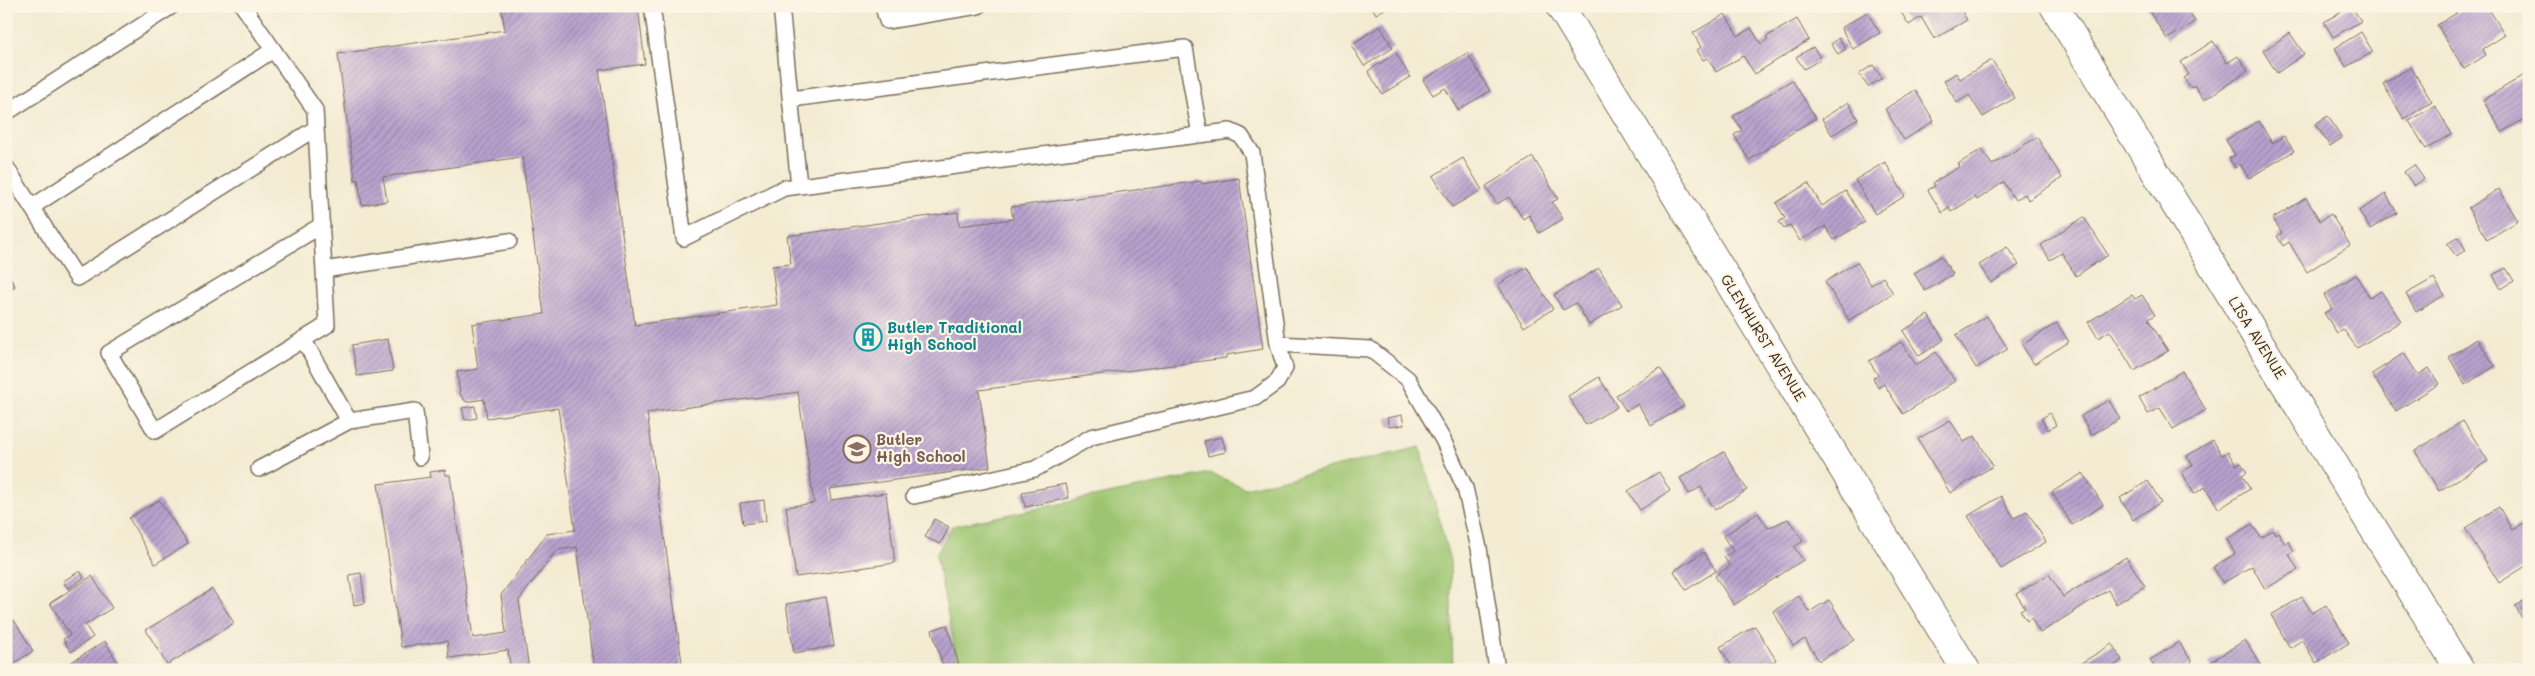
<svg xmlns="http://www.w3.org/2000/svg" width="2535" height="676" viewBox="0 0 2535 676" font-family="Mali,sans-serif">
<defs>
<pattern id="building-hatch" width="6" height="6" patternUnits="userSpaceOnUse" patternTransform="scale(1.25)"><rect width="6" height="6" fill="#b7a2ce"/><path d="M-1 1l2-2M0 6l6-6M5 7l2-2" fill="none" stroke="#9684a7"/></pattern>
</defs>
<rect width="100%" height="100%" fill="#fcf5e5"/>
<filter id="ink" filterUnits="userSpaceOnUse"><feTurbulence type="fractalNoise" baseFrequency=".02" numOctaves="2"/><feDisplacementMap in="SourceGraphic" scale="10" xChannelSelector="R" yChannelSelector="G"/><feConvolveMatrix kernelMatrix="1 2 1 2 8 2 1 2 1" color-interpolation-filters="sRGB"/></filter>
<filter id="wash" filterUnits="userSpaceOnUse"><feTurbulence type="fractalNoise" baseFrequency=".0096" numOctaves="4" result="noise"/><feDisplacementMap in="SourceGraphic" scale="20" xChannelSelector="R" yChannelSelector="G"/><feGaussianBlur stdDeviation="1.12" result="paint"/><feColorMatrix in="noise" values="0 0 0 0 0 0 0 0 0 0 0 0 0 0 0 0 0 1.4 0 .05"/><feComposite in="paint" operator="in"/></filter>
<g filter="url(#wash)">
<rect width="100%" height="100%" fill="#f3ecd3"/>
<path fill="#9dc571" stroke="#6c7848" d="M1420,447L1450,561L1453,670H959L936,555L952,526L1210,473L1245,488Z"/>
<g id="blocks">
<path fill="url(#building-hatch)" d="M501,6H638L645,64L599,70L635,325L777,305L772,266L791,264L787,236L958,212L959,226L1013,219L1011,207L1201,181L1202,184L1239,178L1263,349L1226,355V358L979,390L990,467L829,489L831,500L886,493L895,563L796,577L786,507L814,503L798,392L647,413L683,670H594L577,547L557,550L519,600L529,670H486L510,665L508,650L449,658L447,641L401,647L378,484L431,477L430,472L445,470L446,475H450L473,638L506,633L501,595L547,534L575,530L558,408L487,418L484,399L466,402L460,394L457,372L478,369L472,324L544,314L522,157L383,177L387,201L362,205L358,179L355,180L338,54L505,30Z
M1371,6H1390L1376,14Z
M1904,6H1959L1967,20L1934,39L1921,17L1909,25L1899,9Z
M2146,6H2186L2195,22L2167,39Z
M2351,6L2361,21L2333,37L2324,22Z
M2468,6H2487L2505,35L2483,49L2486,55L2464,69L2437,25Z
M1867,12L1880,33L1853,49L1841,28Z
M1725,14L1738,36L1751,28L1761,44L1768,39L1766,37L1797,19L1809,40L1755,74L1743,56L1716,72L1708,58L1703,60L1697,50L1701,47L1693,33Z
M1380,26L1393,48L1364,66L1351,45Z
M2361,32L2373,52L2346,67L2335,48Z
M2290,33L2304,54L2277,73L2263,51Z
M1839,38L1846,49L1838,54L1831,44Z
M2213,41L2227,63L2238,56L2248,71L2204,100L2195,86L2191,88L2184,78L2189,75L2181,62Z
M1813,47L1821,59L1804,69L1796,57Z
M1396,53L1410,77L1382,94L1368,71Z
M1467,53L1490,91L1458,110L1445,88L1433,95L1423,80Z
M1992,60L2015,98L1983,117L1969,95L1957,103L1944,81L1956,73L1960,79Z
M1873,65L1882,78L1868,87L1859,74Z
M2411,67L2432,102L2404,119L2383,84Z
M2526,74L2529,79V116L2502,132L2483,100Z
M1792,80L1816,118L1749,160L1734,135L1742,130L1733,116Z
M1915,90L1934,121L1904,140L1885,109Z
M1848,102L1858,119L1832,135L1822,119Z
M2435,106L2452,134L2426,149L2409,121Z
M2328,116L2342,138L2330,146L2315,124Z
M2259,121L2272,143L2284,136L2294,151L2249,178L2240,164L2235,168L2229,158L2235,155L2226,140Z
M2037,137L2062,178L2028,200L2025,194L2015,200L2004,182L1977,200L1975,197L1951,212L1949,208L1942,213L1928,190L1935,186L1933,183L1960,166L1958,164L1982,149L1992,165Z
M1533,157L1558,199L1552,202L1563,219L1539,233L1529,215L1523,219L1509,197L1497,204L1486,186Z
M1463,158L1482,190L1452,207L1433,176Z
M1885,162L1905,196L1875,214L1855,180Z
M2414,165L2424,179L2414,186L2404,172Z
M1808,183L1822,206L1846,191L1865,222L1834,240L1825,226L1800,241L1790,225L1784,229L1779,222L1785,218L1776,203Z
M2499,189L2518,221L2487,240L2468,208Z
M2386,194L2397,213L2370,229L2359,211Z
M2306,198L2320,221L2331,214L2350,245L2307,272L2289,242L2283,246L2277,236L2282,233L2273,218Z
M2084,217L2108,255L2076,276L2062,253L2050,260L2041,245Z
M2458,237L2466,250L2456,256L2447,244Z
M2007,247L2019,265L1991,283L1979,265Z
M1941,256L1953,274L1925,291L1914,273Z
M1857,262L1871,285L1883,277L1893,293L1849,320L1825,282Z
M1527,267L1553,309L1524,327L1498,285Z
M1599,268L1622,305L1589,325L1576,303L1563,310L1554,295Z
M2506,268L2514,281L2501,289L2493,275Z
M6,272L15,286L6,292Z
M2356,275L2370,298L2381,291L2401,321L2357,348L2343,329L2337,333L2324,313L2332,309L2324,295Z
M2434,278L2444,295L2416,312L2406,294Z
M2132,295L2135,299L2142,295L2155,315L2148,319L2168,351L2134,371L2110,331L2098,338L2088,322Z
M1928,315L1944,340L1919,356L1903,331Z
M1987,316L2008,349L1976,368L1956,335Z
M2057,323L2069,342L2034,364L2022,345Z
M388,339L393,371L357,376L352,345Z
M2477,339L2495,366L2465,385L2449,357Z
M1901,342L1916,365L1936,352L1955,381L1903,414L1884,384L1878,388L1873,378L1878,375L1869,361Z
M2404,353L2418,375L2429,368L2439,384L2396,411L2372,374Z
M1660,368L1684,406L1651,426L1638,404L1626,411L1616,395Z
M2182,371L2206,410L2173,429L2160,408L2148,414L2139,398Z
M1599,377L1617,407L1586,425L1568,396Z
M2109,400L2120,419L2091,435L2081,416Z
M475,406L477,418L465,420L462,408Z
M2050,413L2056,425L2048,430L2041,419Z
M1402,415L1404,425L1389,427L1387,418Z
M1950,420L1964,442L1975,436L1993,466L1950,493L1918,439Z
M2463,421L2488,461L2439,491L2415,451Z
M1222,437L1226,452L1208,456L1204,441Z
M2213,440L2222,455L2228,452L2236,465L2241,463L2247,472L2242,475L2250,489L2219,509L2205,487L2194,494L2182,472L2193,465L2187,456Z
M1724,452L1747,490L1715,510L1701,487L1689,494L1680,478Z
M1659,472L1670,491L1640,510L1628,491Z
M2083,473L2103,505L2072,525L2052,492Z
M2148,481L2161,502L2133,520L2120,498Z
M1066,484L1069,498L1025,507L1022,492Z
M2001,496L2014,518L2027,511L2046,542L2001,569L1968,516Z
M159,500L188,544L155,564L129,518Z
M764,500L766,521L743,524L740,503Z
M2499,507L2512,530L2524,523L2529,531V564L2499,583L2465,528Z
M1758,513L1768,528L1788,519L1803,541L1794,547L1803,560L1734,605L1715,576L1730,566L1724,557L1733,551L1723,536Z
M934,519L949,527L940,544L925,537Z
M2252,524L2261,538L2273,530L2275,534L2278,532L2285,544L2288,541L2294,551L2289,554L2298,570L2265,589L2252,566L2223,583L2213,567L2235,554L2227,539Z
M1704,552L1716,571L1686,590L1674,571Z
M2126,557L2145,586L2116,604L2108,590L2040,633L2031,618L2027,621L2020,610L2025,608L2016,594L2049,574L2063,597Z
M80,571L84,578L68,589L63,581Z
M361,573L365,603L354,605L349,575Z
M92,576L112,608L85,625L93,637L71,652L63,639L70,635L50,603Z
M212,589L234,623L167,665L146,630Z
M1799,596L1809,612L1829,600L1854,640L1819,661L1805,639L1793,646L1773,611Z
M826,597L834,646L794,653L786,604Z
M2302,597L2312,613L2326,605L2349,643L2316,663L2302,640L2290,648L2271,615Z
M2529,598V630L2515,606Z
M14,620L33,651L7,668L6,625Z
M947,625L959,665L944,670L932,630Z
M1755,626L1776,660L1760,670H1734L1720,647Z
M2245,640L2264,670H2213L2209,663Z
M105,641L122,670H59Z
M2179,642L2192,662L2181,670H2156L2150,660Z
M2112,644L2122,660L2108,670H2070Z"/>
</g>
</g>
<g filter="url(#ink)">
<use href="#blocks" fill-opacity="0" stroke="#7b6e5d" stroke-width="1"/>
<g fill="none" stroke-linecap="round" stroke-linejoin="round">
<g stroke="#7b6e5d" stroke-width="18">
<path id="lane" d="M243,6L315,110L327,325L155,431L109,353L322,225
M652,6L684,238L784,188L1230,131L1241,136L1252,153L1278,344
M781,6L799,186
M883,6L887,21L978,6
M791,99L1185,48L1200,135
M6,113L172,6
M6,167L77,278L316,128
M32,207L273,50
M324,270L509,241
M303,339L349,421
M259,469L349,421L415,411L420,457
M914,496L1035,469L1091,437L1255,398L1277,382L1285,368L1278,344L1370,349L1408,379L1443,440L1465,488L1479,548L1497,670"/>
</g>
<g stroke="#7b6e5d" stroke-width="30">
<path id="street" d="M1560,6L1966,670
M2054,6L2460,670"/>
</g>
<use href="#lane" stroke="#fff" stroke-width="15"/>
<use href="#street" stroke="#fff" stroke-width="28"/>
</g>
</g>
<defs>
<g id="building-ring" transform="scale(1.4375)"><circle r="9.5" fill="#fcf5e5" stroke="#0f9aa8" stroke-width="1.5"/><path d="M-4-6H4V6H1V3H-1V6H-4ZM-2.5-4.3h1.7v1.8h-1.7ZM.8-4.3h1.7v1.8H.8ZM-2.5-1h1.7V.8h-1.7ZM.8-1h1.7V.8H.8Z" fill="#0f9aa8"/></g>
<g id="school-ring" transform="scale(1.4375)"><circle r="9.5" fill="#fcf5e5" stroke="#8d6e63" stroke-width="1.5"/><path d="M0-5L7-2L0 1L-7-2ZM-4 1L0 2.5L4 1V4Q0 6-4 4Z" fill="#8d6e63"/></g>
</defs>
<g fill-rule="evenodd">
<use href="#building-ring" x="868" y="337"/>
<use href="#school-ring" x="857" y="449"/>
</g>
<g text-anchor="middle" stroke-width="4.5" stroke-linejoin="round" paint-order="stroke">
<g font-size="15" font-weight="bold" fill="#0d838f" stroke="#fcf5e5" text-anchor="start">
<text x="887" y="333">Butler Traditional<tspan x="887" dy="17">High School</tspan></text>
</g>
<g font-size="15" fill="#3b2a1e" stroke="#fcf5e5">
<text transform="translate(1763 338) rotate(58)" y="5">GLENHURST AVENUE</text>
<text transform="translate(2257 338) rotate(58)" y="5">LISA AVENUE</text>
</g>
<g font-size="15" font-weight="bold" fill="#785e54" stroke="#fcf5e5" text-anchor="start">
<text x="876" y="445">Butler<tspan x="876" dy="17">High School</tspan></text>
</g>
</g>
<rect width="2535" height="676" fill="none" stroke="#fcf5e5" stroke-width="25"/>
</svg>
